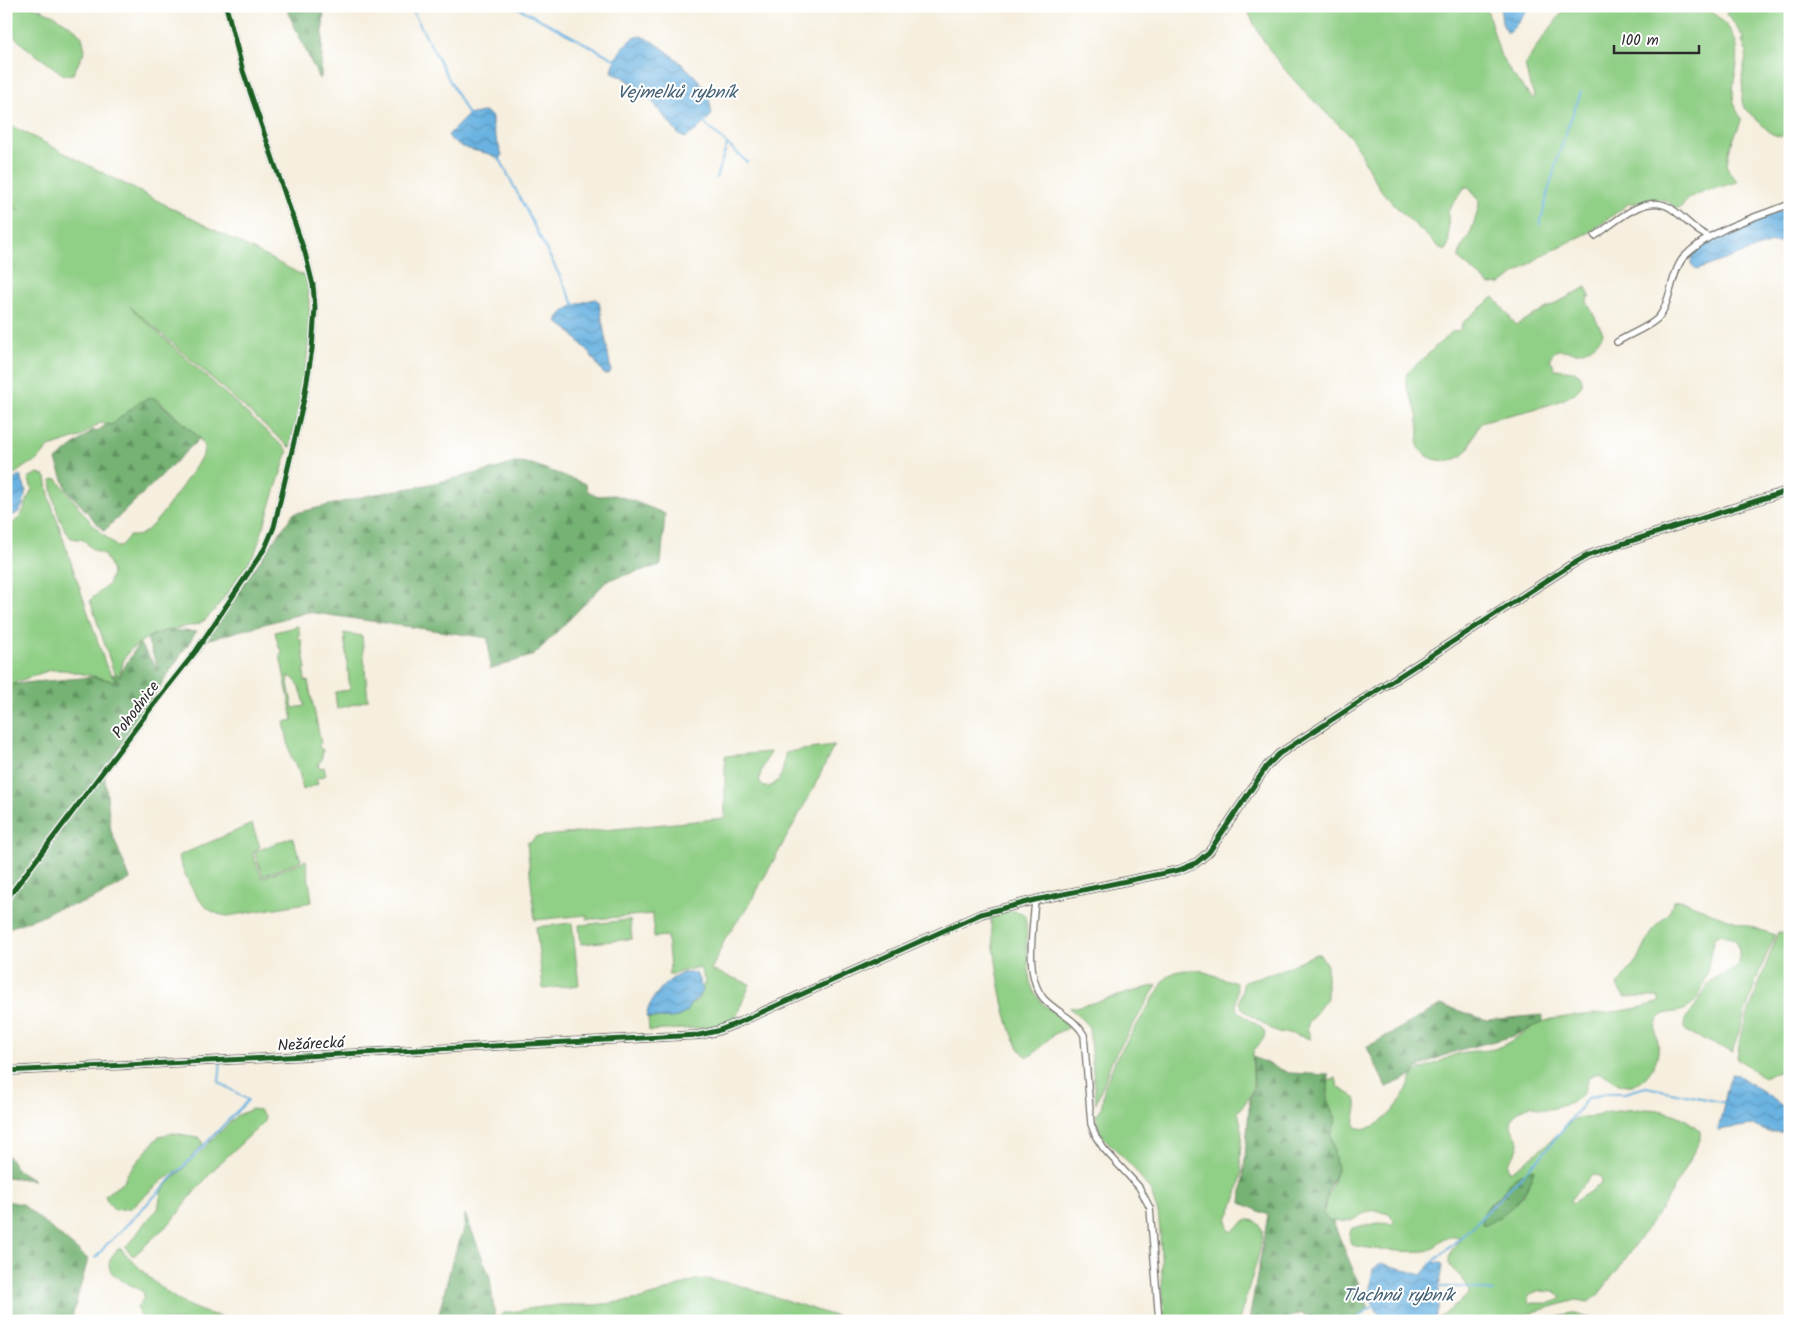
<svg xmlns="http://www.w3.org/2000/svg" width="1796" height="1327" viewBox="0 0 1796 1327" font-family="Kalam,sans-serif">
<defs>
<pattern id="forest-firs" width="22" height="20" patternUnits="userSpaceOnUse" patternTransform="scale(1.25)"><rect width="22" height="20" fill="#74b273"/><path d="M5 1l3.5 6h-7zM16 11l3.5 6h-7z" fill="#5f915f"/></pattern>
<pattern id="water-waves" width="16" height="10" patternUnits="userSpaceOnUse" patternTransform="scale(1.25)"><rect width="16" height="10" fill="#69b2e1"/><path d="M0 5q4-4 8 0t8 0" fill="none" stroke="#5791b7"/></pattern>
</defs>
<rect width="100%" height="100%" fill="#fff"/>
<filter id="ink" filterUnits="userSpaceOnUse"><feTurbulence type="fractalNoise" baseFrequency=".02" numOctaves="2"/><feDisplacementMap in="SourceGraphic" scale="10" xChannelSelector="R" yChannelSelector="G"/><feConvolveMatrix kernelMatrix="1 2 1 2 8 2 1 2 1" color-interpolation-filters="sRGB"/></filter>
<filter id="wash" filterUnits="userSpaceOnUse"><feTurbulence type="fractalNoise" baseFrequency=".0096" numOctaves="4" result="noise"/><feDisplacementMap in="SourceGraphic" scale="20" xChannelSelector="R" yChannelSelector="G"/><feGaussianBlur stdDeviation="1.12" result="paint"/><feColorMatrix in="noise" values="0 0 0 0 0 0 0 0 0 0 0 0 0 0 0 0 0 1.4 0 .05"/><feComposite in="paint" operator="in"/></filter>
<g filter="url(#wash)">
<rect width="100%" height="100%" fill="#f6efdf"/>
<path fill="#90cf86" stroke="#5e7d58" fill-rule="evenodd" d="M6,6H32L54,15L75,29L82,37L85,50L73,74L64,75L23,45L6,28Z
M1246,6H1486L1500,54L1512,74L1533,99L1535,97L1530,86L1525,65L1539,43L1567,6H1704C1716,15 1730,25 1735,40C1745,67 1721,92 1742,119C1737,132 1721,161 1730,173C1732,177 1736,178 1738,182L1704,191L1688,198L1680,208H1675L1669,202L1661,199L1628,204L1592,231L1541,256L1501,284L1490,285L1459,259C1460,243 1464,246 1470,234C1473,225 1480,208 1479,199C1474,196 1473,191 1469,187H1465L1448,210L1449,243L1445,251L1441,249C1422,231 1397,210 1381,190C1368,172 1362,151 1348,134C1340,125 1331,118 1323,110C1292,80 1262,47 1246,6Z
M1729,6H1790V95L1785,90C1786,91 1789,96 1790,97C1793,108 1790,131 1781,137L1772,134L1744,108L1742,101L1743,71L1747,53L1742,40H1745L1734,23L1726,15Z
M6,123L306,277C316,334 302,392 290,448L170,341L129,306L288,451L255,553L216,609L205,620L198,624L160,632L152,635L139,643L129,651L124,659L119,677L113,670L90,600L108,585L112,573L109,563L103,554L92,549L84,540L71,538C58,522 53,500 51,480L57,479L92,524L117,547H120L129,536C132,536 137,536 140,535C156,529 191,472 203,455L204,447L199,437L157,399L111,425L100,423L80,437L49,447L37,461L27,465L6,480V200L21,212L6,199Z
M1586,287L1590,297H1588L1587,302L1603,333C1601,342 1583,354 1574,352C1564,351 1555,345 1550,359L1555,369L1574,371L1580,375C1582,379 1583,382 1581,386C1572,405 1504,415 1484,421C1469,432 1476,449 1458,458C1446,464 1423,460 1418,445C1417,441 1419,438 1419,434C1419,427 1418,418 1416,411C1414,400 1402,385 1407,374C1410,368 1419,363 1424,358C1433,349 1443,340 1452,332L1460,330L1463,322L1494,297L1516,325Z
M38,473L44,475L46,478L50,500L106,666L115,679L114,681L65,670H50L13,683L6,690V525L9,527L21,516L32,489L28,478Z
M298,626L300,634L298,635V639H301L306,669L304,670L305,681H308L321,743L318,746L323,750L321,761L318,763L319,768L324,767L326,775L316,779L318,784L303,790L299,772L291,757L284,722L293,720L280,655L282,654L281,648H279L275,632ZM289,676C299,680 303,695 305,706L293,708L288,684Z
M344,633L362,636L368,700L337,709L335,692L350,690Z
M834,746L812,791L749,905L726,937L711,970L750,984L735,1019L713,1027L649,1031L648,1018L678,1017L685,1013L690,1005L699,999L705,981L700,968C690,968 679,973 668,975L670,968L667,936L654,937L653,914L596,919H587V915L535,920L527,843L532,841L535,837L725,818V756L770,752C767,759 751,785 766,787C770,788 776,783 779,779C784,772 783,761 786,752Z
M252,824L260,847L252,853L262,878L306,860L312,902L228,916C198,914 187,879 178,856Z
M292,837L301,860L263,876L254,852Z
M1678,900L1685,901L1711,913L1775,935L1758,975L1732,1052L1687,1032L1684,1028L1685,1019L1693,1010L1710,982L1719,975L1735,969L1739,964V952L1738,944L1734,939L1721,934L1716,936L1714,939C1707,961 1708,997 1686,1009C1677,1014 1664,1010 1658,1020C1653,1027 1657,1035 1658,1043C1660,1060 1649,1080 1632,1086C1628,1086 1624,1086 1621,1085C1611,1081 1604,1069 1592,1075C1586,1079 1586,1087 1583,1093C1577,1102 1554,1110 1544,1109C1540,1109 1536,1107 1532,1105C1522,1107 1507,1117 1512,1129C1514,1134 1519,1138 1519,1143C1518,1150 1512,1158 1508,1164L1509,1171H1512C1535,1156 1554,1138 1574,1119C1583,1115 1595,1119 1603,1113C1640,1108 1671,1103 1700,1131V1140L1670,1195L1621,1265L1598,1295L1588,1302L1576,1300L1502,1321H1435L1458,1304L1469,1293C1468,1276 1447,1271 1449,1259C1450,1251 1457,1244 1461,1237C1455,1237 1447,1236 1442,1240C1437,1243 1436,1248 1430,1250C1415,1254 1367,1249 1352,1245C1348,1239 1349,1234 1352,1228L1378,1223L1393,1224L1394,1221L1389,1214L1375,1210L1366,1212L1355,1219L1342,1222L1330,1221L1325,1217L1323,1214L1326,1202L1337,1170L1331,1134L1336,1121L1335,1115L1328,1105V1080L1336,1078L1338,1087L1356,1098C1360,1107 1353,1117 1355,1127C1375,1135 1397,1109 1405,1093C1409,1087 1410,1078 1415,1073C1418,1071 1422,1069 1425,1068C1437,1064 1449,1056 1460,1053C1472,1050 1483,1052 1494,1049C1515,1042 1531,1024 1552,1019C1587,1013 1622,1014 1657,1003L1660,1001L1658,997H1624L1617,986L1640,956L1654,928L1669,913L1673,901ZM1524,1172V1195L1498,1218L1481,1219L1491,1202L1503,1193L1509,1182ZM1592,1175L1600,1176L1601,1182L1600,1185L1572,1203L1570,1200ZM1540,1291L1554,1292L1563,1297C1555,1305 1541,1303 1530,1303L1528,1301V1296Z
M1005,910L1020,912L1026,916L1027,952L1030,982L1034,992L1043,1004L1056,1014L1069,1027L1053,1035L1032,1055L1027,1057C1003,1039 996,956 991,926V916Z
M630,920L632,939L581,944L579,925Z
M572,923L579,985L543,989L536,927Z
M1778,932L1790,933V1068L1763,1077L1760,1076L1737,1058L1741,1033Z
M1316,954H1320L1327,965V998L1309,1022L1307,1028L1311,1039L1289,1033L1276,1032L1243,1010L1239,1002L1244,982L1247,980L1274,973Z
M1199,970L1236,983C1239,992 1234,1001 1237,1011L1262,1028L1265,1034C1263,1043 1256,1045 1253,1053C1251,1084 1260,1086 1238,1112L1242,1129L1240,1160L1242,1173L1236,1198L1227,1220L1228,1229L1232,1231C1240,1228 1241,1219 1252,1220C1257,1222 1261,1225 1262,1230C1265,1242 1243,1304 1239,1321H1164L1160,1232L1158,1213L1151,1192L1133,1167L1104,1138L1099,1130L1096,1115L1101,1109L1105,1085L1116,1059L1164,981C1173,969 1185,970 1199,970Z
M1157,985L1112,1060L1096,1104L1089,1027L1077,1014L1069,1008C1099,1003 1128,992 1157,985Z
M252,1109L259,1110L265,1118L263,1123L216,1167L190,1197L174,1219L138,1252L133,1256L125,1247L132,1241L146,1221L158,1209L161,1193L164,1188L236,1116Z
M173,1133L198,1137L201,1139L203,1144L182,1168L163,1180L131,1208L115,1210L107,1201L105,1195L124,1182L127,1174L159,1136Z
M118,1249H121C139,1268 165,1295 189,1306C204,1313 219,1316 234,1321H146L140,1315L137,1308L143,1299L144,1293C130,1281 92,1276 118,1249Z
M707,1279L735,1284L850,1321H492L504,1313L534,1308L559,1305H596L641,1299L657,1294L695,1280Z
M1572,1313L1600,1321H1535Z"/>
<path fill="url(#forest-firs)" stroke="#506e4f" d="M285,6H324L321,77L319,79Z
M153,397L200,438L104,531L67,490L56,460L93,430L96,432L107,424L111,425L141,401Z
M514,463L532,464L586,484L587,490C598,499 601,495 613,495C620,495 656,510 665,514L661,565L608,580L534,655L490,669L488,638L308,612L206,640L196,651L293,514L370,495L416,487L496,469Z
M167,630L196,632L104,771L111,831L130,879C114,888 97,899 79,904C67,907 54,907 44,915L6,929V691L12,684L93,677L114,681L115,679L111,675L116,674L119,677L121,675L122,671L139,643L158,669L147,638Z
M1441,1005L1487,1020L1542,1015L1543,1022L1514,1036L1459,1050L1435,1059L1417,1069L1412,1076L1386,1087L1367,1047Z
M1253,1057L1289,1073L1329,1075L1327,1099L1336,1121L1331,1134L1337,1170L1329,1187L1323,1214L1330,1221L1333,1222L1369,1308L1354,1321H1309L1311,1315L1305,1317V1314C1295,1312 1291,1319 1282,1321C1272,1323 1259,1321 1249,1321L1268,1215L1241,1203L1250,1098L1254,1088Z
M6,1153L18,1170L34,1180L6,1177Z
M1534,1169C1527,1197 1510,1211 1486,1225L1482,1224C1481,1208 1494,1202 1504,1192C1507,1189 1507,1185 1510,1182C1515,1175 1526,1171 1534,1169Z
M6,1201L22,1204L88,1259L71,1321H6Z
M465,1214L490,1277L495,1319L492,1321H437L453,1258L465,1227Z"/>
<path fill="url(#water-waves)" stroke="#4a6e86" d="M1500,6H1532C1520,14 1519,25 1509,32H1506L1502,23Z
M641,36C658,43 670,53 683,65C701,81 709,90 712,115L697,130L685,138L679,135L651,100L639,89L623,77L614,74L612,71C615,57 625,38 641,36Z
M482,112L488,113L492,117V126L502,155L500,160C497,158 493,155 489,154C476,150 455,149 448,135L468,115Z
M1790,207V241L1771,243L1697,270L1691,264L1692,254C1712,234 1762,218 1790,207Z
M596,299L599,302L611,371L609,374H604L588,351L567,329L557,322C560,308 584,301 596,299Z
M20,475L26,490C23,504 24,513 8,517L6,515V485Z
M683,973H696L703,990C699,999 696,998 690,1005C688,1007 688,1010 686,1012C676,1021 658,1018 646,1017C649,999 665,980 683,973Z
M1732,1074L1738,1075L1790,1111V1125L1786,1132H1768L1752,1125L1718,1130L1729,1081Z
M1441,1262L1443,1265L1439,1288V1308L1436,1316L1432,1321H1385C1368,1302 1368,1293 1373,1269L1381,1263L1422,1275L1432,1263Z"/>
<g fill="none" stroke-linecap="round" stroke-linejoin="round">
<path stroke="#69b2e1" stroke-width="2" d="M410,6L469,117
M515,6L616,60
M703,122L747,162
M500,159L575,306
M716,178L727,145
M1540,225C1550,179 1564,135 1581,92
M95,1258C102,1252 103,1246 112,1240L248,1100L219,1082L221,1061
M1431,1264L1472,1227L1542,1155L1588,1098L1607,1093H1625L1646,1087L1726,1103
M1439,1287H1465L1493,1292
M1354,1321L1367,1310L1375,1306"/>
</g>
</g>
<g filter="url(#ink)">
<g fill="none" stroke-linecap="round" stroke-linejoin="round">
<g stroke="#72706a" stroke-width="8">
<path id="minor" d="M1595,236C1616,222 1646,191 1672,209C1686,219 1692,229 1709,237
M1617,342C1628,335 1647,328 1657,319C1671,305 1671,271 1684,257C1712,228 1754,218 1790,204
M6,900L154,704L196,651L265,548L274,527L304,399L312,349L315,308L313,285L305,253L243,71L226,6
M1035,900C1033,929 1024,976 1044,999C1057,1013 1075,1018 1084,1035L1091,1124L1096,1137L1104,1149L1139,1187L1150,1208L1159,1321"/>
</g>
<g stroke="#72706a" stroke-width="10">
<path id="tertiary" d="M6,1071L267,1058L699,1035L717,1031L740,1022L981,914L1035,900L1179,870L1196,863L1209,852L1267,766L1279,754L1571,565L1587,556L1606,549L1790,490"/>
</g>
<use href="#minor" stroke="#fff" stroke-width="5.5"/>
<use href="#tertiary" stroke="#fff" stroke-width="8"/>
<g stroke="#fff" stroke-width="8">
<path id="cycleway" d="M6,900L154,704L196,651L265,548L274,527L304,399L312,349L315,308L313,285L305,253L243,71L226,6
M6,1071L267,1058L699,1035L717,1031L740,1022L981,914L1035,900L1179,870L1196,863L1209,852L1267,766L1279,754L1571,565L1587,556L1606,549L1790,490"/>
</g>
<use href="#cycleway" stroke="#1b5e20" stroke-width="5"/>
</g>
</g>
<g text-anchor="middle" stroke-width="4" stroke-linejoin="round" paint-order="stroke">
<g font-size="16" fill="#2b2b2b" stroke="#fff">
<text transform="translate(135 709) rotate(-53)" y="6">Pohodnice</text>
<text transform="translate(311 1043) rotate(-3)" y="6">Nežárecká</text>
</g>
<g font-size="18" font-style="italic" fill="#446174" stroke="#fff">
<text x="677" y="98">Vejmelků rybník</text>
<text x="1398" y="1301">Tlachnů rybník</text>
</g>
</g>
<rect width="1796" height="1327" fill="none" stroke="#fff" stroke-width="25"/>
<path d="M1614 45v8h85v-8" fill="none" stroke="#2b2b2b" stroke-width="2.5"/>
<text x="1621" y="45" font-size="15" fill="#2b2b2b" stroke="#ffffff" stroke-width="4" paint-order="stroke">100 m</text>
</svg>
